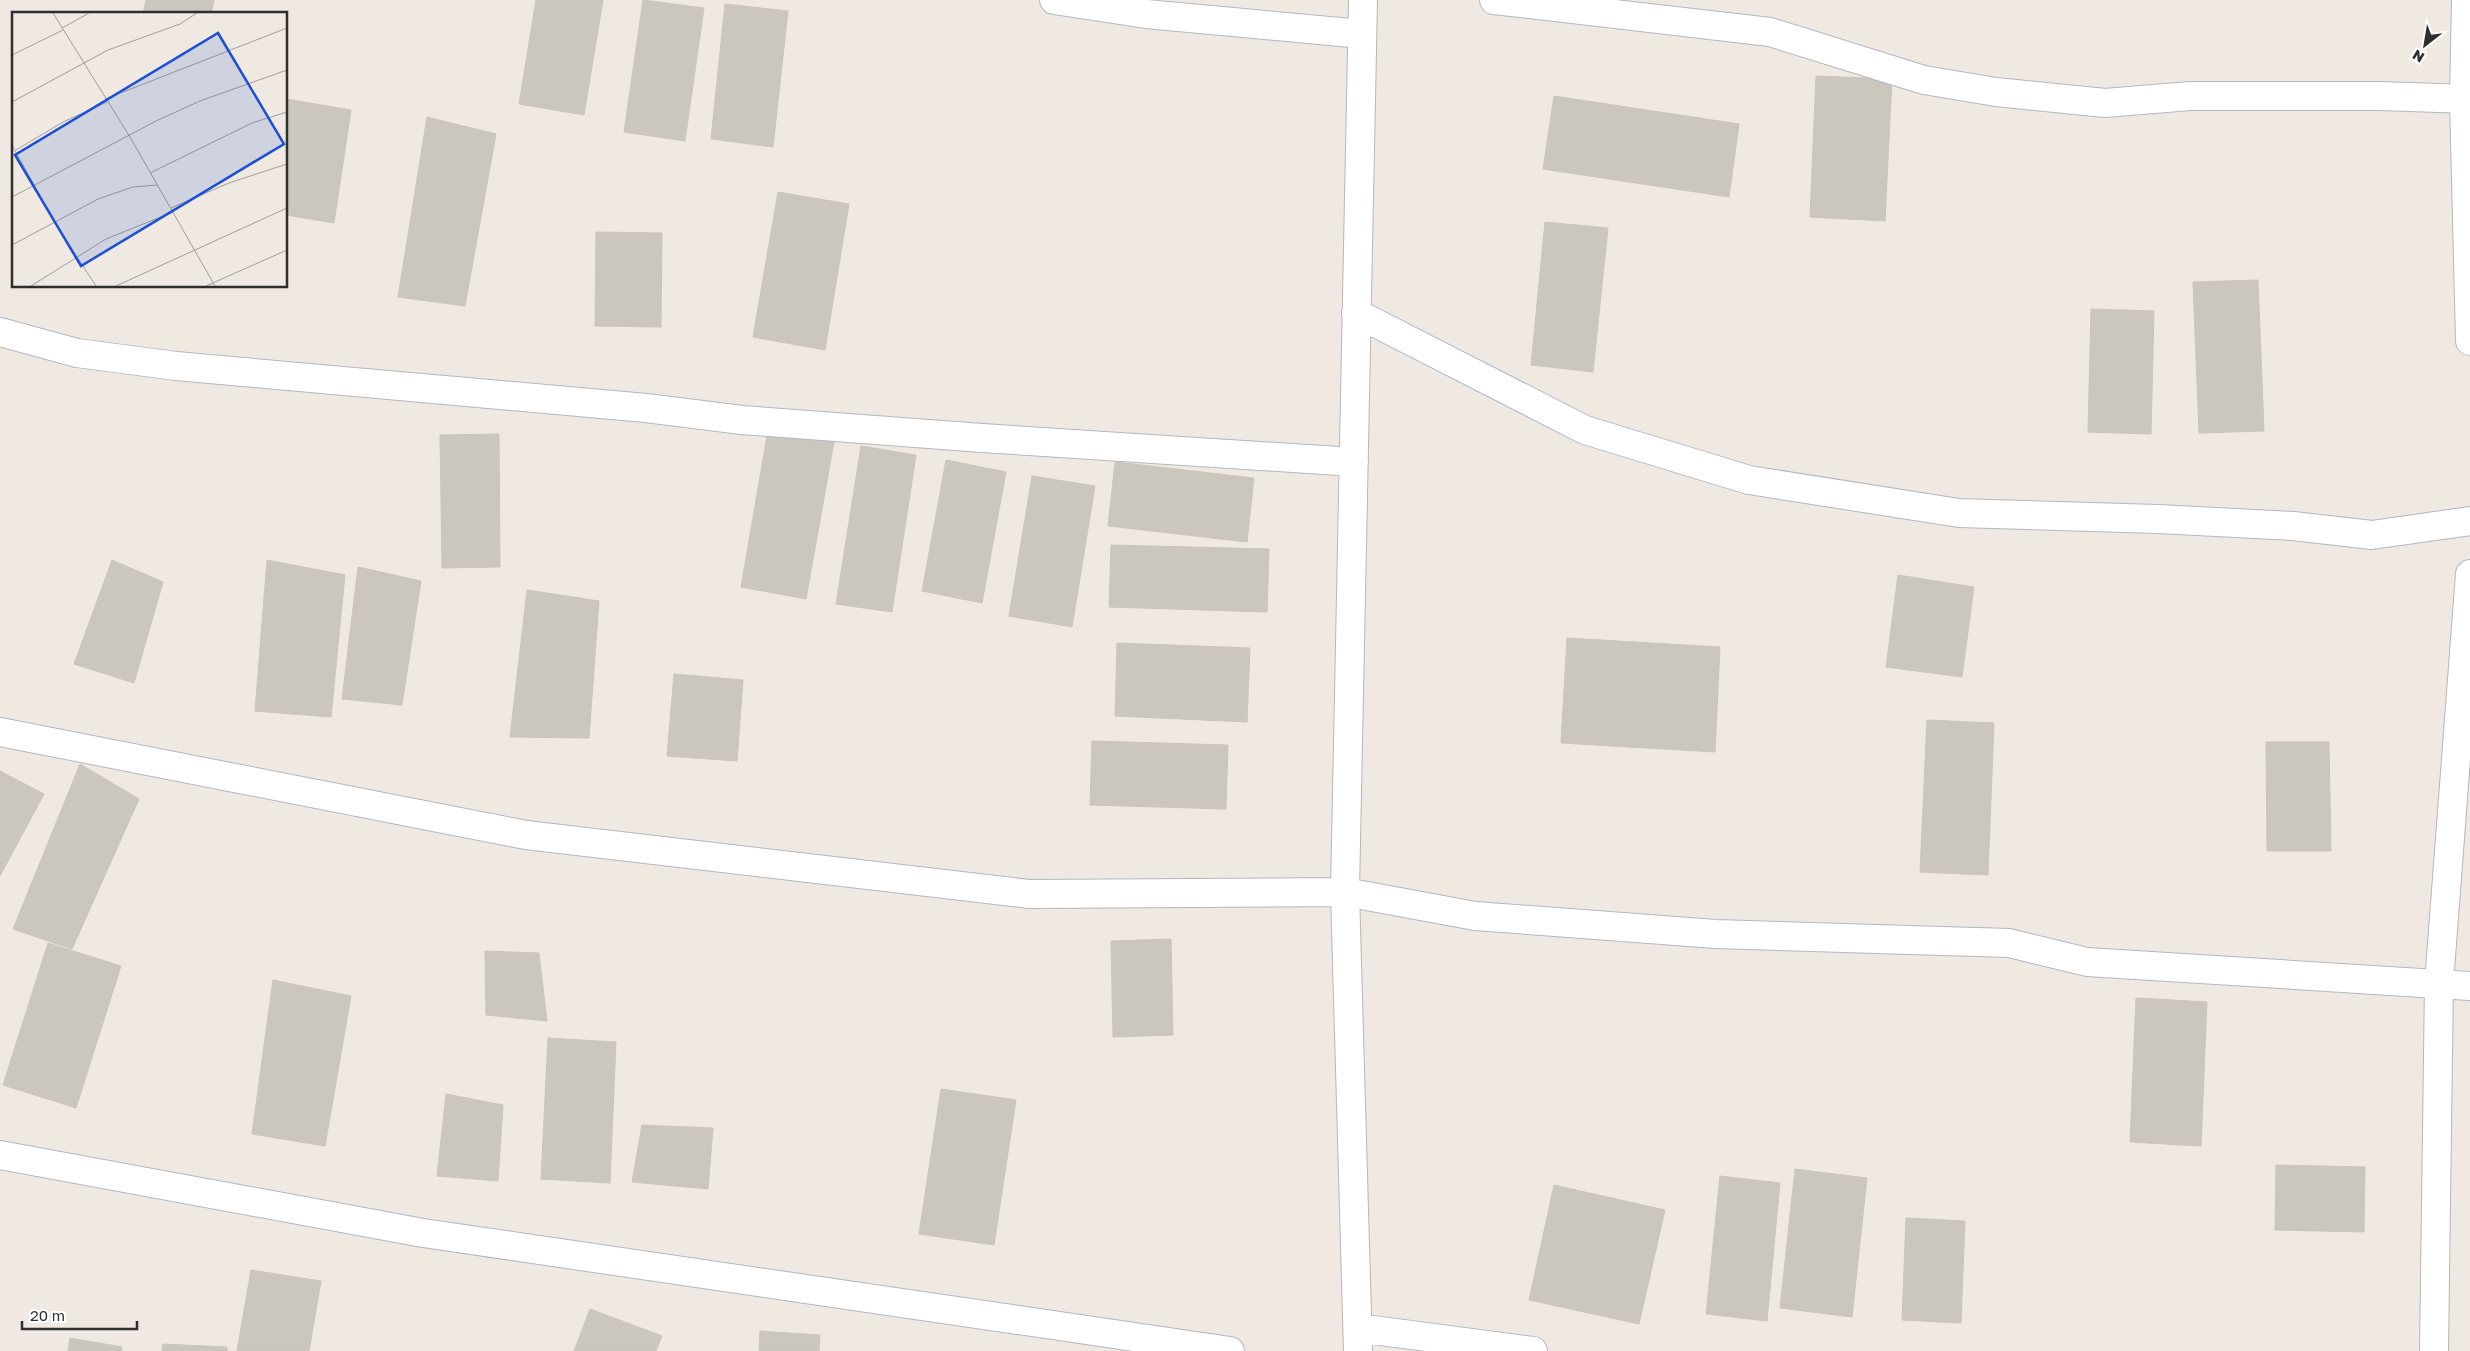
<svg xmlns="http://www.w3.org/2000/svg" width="2470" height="1351" viewBox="0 0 2470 1351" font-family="'Golos Text',sans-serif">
<rect width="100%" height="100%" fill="#efe9e1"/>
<path fill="#cbc7bf" stroke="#cbc5ba" d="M146,0H214L211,14H143Z
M536,0H603L584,115L519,104Z
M643,0L704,8L685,141L624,132Z
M725,4L788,11L773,147L711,139Z
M1816,76L1892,79L1885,221L1810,217Z
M1554,96L1739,124L1729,197L1543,169Z
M286,99L351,110L334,223L286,215Z
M427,117L496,134L465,306L398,297Z
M778,192L849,204L825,350L753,337Z
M1545,222L1608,228L1593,372L1531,365Z
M596,232L662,233L661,327L595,326Z
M2258,280L2264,431L2199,433L2193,282Z
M2091,309L2154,311L2151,434L2088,432Z
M768,430L834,442L806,599L741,587Z
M499,434L500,567L442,568L440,435Z
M861,446L916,455L892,612L836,604Z
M946,460L1006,472L982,603L922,591Z
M1115,462L1254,478L1247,542L1108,526Z
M1032,476L1095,486L1072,627L1009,616Z
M1111,545L1269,549L1267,612L1109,607Z
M112,560L163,582L134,683L74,664Z
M267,560L345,575L331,717L255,711Z
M358,567L421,581L402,705L342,699Z
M1898,575L1974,587L1962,677L1886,667Z
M527,590L599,601L589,738L510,737Z
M1567,638L1720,647L1715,752L1561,743Z
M1117,643L1250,648L1247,722L1115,716Z
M674,674L743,680L737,761L667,756Z
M1927,720L1994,723L1988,875L1920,872Z
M1092,741L1228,745L1226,809L1090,805Z
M2266,742H2329L2331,851H2267Z
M80,764L139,799L72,949L13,929Z
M0,771L44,794L0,876Z
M1171,939L1173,1035L1113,1037L1111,941Z
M48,943L121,966L76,1108L3,1085Z
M485,951L539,953L547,1021L486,1015Z
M273,980L351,996L325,1146L252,1134Z
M2136,998L2207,1002L2201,1146L2130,1142Z
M548,1038L616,1042L610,1183L541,1179Z
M941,1089L1016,1100L994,1245L919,1234Z
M446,1094L503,1105L498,1181L437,1176Z
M642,1125L713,1128L708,1189L632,1182Z
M2276,1165L2365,1167L2364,1232L2275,1230Z
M1795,1169L1867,1178L1852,1317L1780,1308Z
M1720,1176L1780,1183L1767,1321L1706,1314Z
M1554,1185L1665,1210L1639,1324L1529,1300Z
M1906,1218L1965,1221L1961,1323L1902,1320Z
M251,1270L321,1281L309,1351H237Z
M590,1309L662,1336L656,1351H574Z
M760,1331L820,1335L819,1351H759Z
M70,1338L122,1347L121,1351H68Z
M163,1344L227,1347V1351H162Z"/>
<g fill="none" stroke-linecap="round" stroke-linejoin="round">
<g stroke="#b4b7c1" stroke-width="30">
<path id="minor" d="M1054,0L1146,14L1362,34
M1494,0L1770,32L1924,80L1996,92L2105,103L2190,96H2379L2470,99
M2466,0L2464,100L2470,341
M1356,313L1585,430L1749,480L1959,513L2158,519L2293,526L2372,535L2470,521
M0,332L77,353L176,366L646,408L742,420L982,438L1354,462
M0,732L526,835L1029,894L1345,892L1475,916L1716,934L2009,943L2087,962L2470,986
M0,1155L423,1233L1230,1351
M1358,1328L1533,1351
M1358,1351L1345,892L1363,0
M2434,1351L2439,983L2470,574"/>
</g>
<use href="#minor" stroke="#fff" stroke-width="28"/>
</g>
<g transform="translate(12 12)">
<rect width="275" height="275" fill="#efe9e1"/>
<path fill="none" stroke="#a29e99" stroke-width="1" d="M41,1L118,125L203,274M50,16L77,1M0,43L51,18M93,87L275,16M0,90L96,38L168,12L185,1M0,133L43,211L84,274M4,138L51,110L95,90M138,161L240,111L275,100M0,185L144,109L188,89L275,58M159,196L217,171L275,152M0,233L86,187L121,175L145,173M19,274L94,227L161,200M104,274L275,196M194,274L275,238"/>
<path fill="#1d4ed8" fill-opacity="0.15" stroke="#1d4ed8" stroke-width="2.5" d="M206,21L272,132L69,254L3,143Z"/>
<rect width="275" height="275" fill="none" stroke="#2e2e2e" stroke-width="2.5"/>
</g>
<g transform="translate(2425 45) rotate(211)" stroke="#ffffff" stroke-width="4" paint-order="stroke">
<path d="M0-4L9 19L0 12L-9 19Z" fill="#2e2e2e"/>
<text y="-8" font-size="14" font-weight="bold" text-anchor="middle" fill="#2e2e2e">N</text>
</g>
<path d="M22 1321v8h115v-8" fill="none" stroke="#2e2e2e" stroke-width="2.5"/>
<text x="30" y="1321" font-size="15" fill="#2e2e2e" stroke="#ffffff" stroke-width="4" paint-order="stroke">20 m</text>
</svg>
